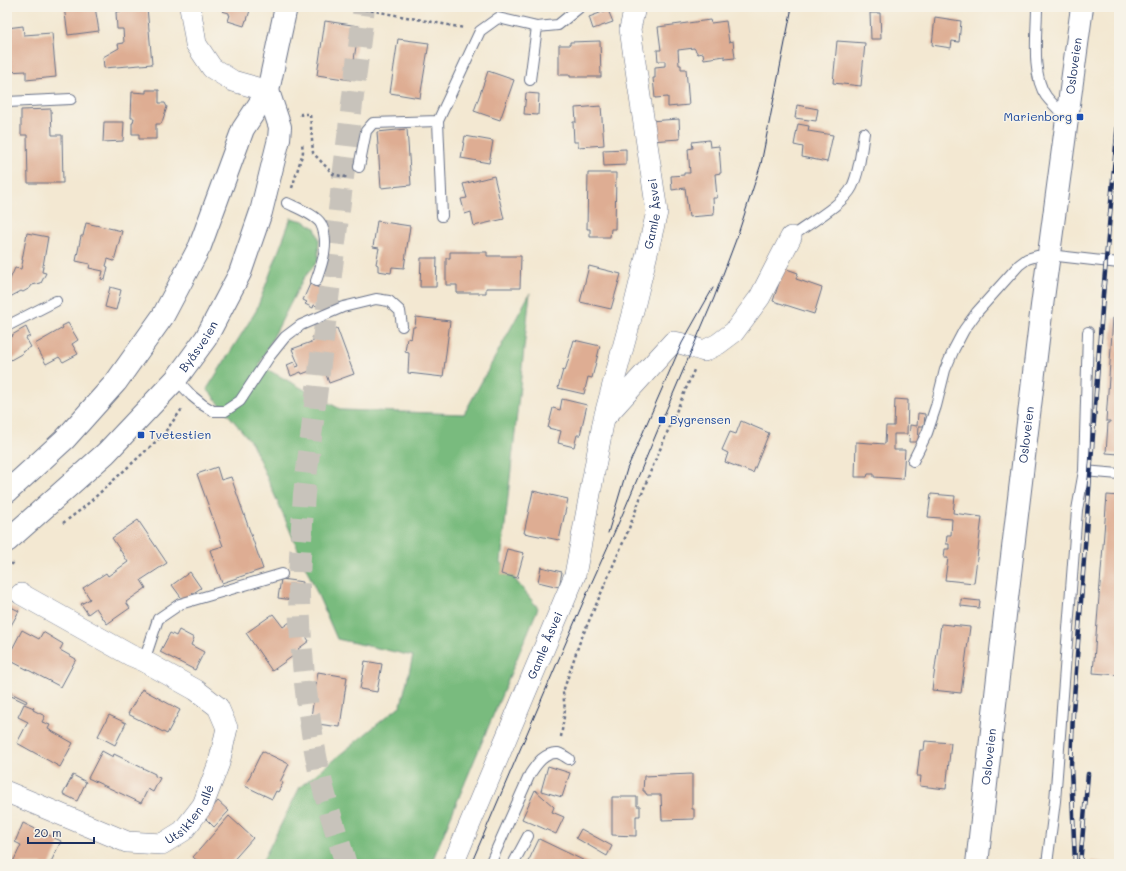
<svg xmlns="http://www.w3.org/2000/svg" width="1126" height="871" viewBox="0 0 1126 871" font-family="Mali,sans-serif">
<rect width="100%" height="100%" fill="#f7f3e8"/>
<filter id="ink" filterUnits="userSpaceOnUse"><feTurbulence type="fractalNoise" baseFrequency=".025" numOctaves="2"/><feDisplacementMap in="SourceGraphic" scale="8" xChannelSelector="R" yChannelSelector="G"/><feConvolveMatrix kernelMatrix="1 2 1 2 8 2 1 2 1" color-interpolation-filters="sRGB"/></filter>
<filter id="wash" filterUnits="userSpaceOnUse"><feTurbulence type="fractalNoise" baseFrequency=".012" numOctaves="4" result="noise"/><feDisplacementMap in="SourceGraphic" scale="16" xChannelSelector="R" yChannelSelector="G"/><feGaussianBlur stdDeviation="0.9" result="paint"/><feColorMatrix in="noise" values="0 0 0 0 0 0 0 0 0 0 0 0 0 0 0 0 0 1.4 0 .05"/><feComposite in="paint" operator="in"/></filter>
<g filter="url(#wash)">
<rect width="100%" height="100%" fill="#f3e8d2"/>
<path fill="#79bb7e" stroke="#4a756e" d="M291,218L304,221L315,228L319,239L318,261L303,279L259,365L342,410L464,414L530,293L501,562L538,608L431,864H261L300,787L401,705L413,656L337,639L252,443L207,389L256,311Z"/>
<g id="blocks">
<path fill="#dead93" d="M64,7H95L99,31L68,35Z
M121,7H147L152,64L104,68L103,57L119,48L118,44L124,43L123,29H117L116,12L121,11Z
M224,7H251L247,20H246L244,26L228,21L230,15H229V13L222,11Z
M608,10L613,22L593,29L589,17Z
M870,13H880L881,39H871Z
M935,17L961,21L959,42L952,41L951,48L932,45Z
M710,20L711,23L726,21L729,42L733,41L735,58L725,59V56L704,59L703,53L698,54L694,48L678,50L679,65H681V69H686L689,105L668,107V97L655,98L653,78H655V67L665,66V61H658L657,50H661L658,27Z
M325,21L359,26L351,80L317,75Z
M23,26L24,35L52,33L56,77L26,80V71L7,72V28Z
M398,39L429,43L420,98L390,93Z
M600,41L601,77H570V75H559V45H570V42Z
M837,41L865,43L861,86L833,83Z
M488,71L514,80L500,120L474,111Z
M146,90H159V103H165L167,107L162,122L161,124H156V139H139V134H132V123H133L134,118H131L132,92L146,93Z
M526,93L539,94L538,115L524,114Z
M797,105L818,109L816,121L795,118Z
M601,106L604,145L578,147V142H574L573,122H576L575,108Z
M51,109L52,135H62L63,183H28L27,135H21V110Z
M679,119L680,139L650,141L649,121Z
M104,122H124L123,141L103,142Z
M798,124L809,126L808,131L833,135L827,162L802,157L803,147L794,145Z
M407,129L411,185L381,188L377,132Z
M465,136L493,141L489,163L461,158Z
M709,140L710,147L719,146L721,173L715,174L717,198H713L714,215L689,217L685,188L672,190L671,176L684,175V173H690L688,149L693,148L692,142Z
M626,149V165L604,166L603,150Z
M588,173H616L615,229H611L610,237H590V229H587Z
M494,176L504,219L474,226L471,212L465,214L461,199L467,198L463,184Z
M377,221L410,226L404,268L392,267L391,273L378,271V265L376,264L379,248L373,247Z
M86,223L122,231L114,261L108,259L106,266L108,267L105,280L101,279L103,271L89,268L90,264L76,261L81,236H83Z
M27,233L48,237L42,272L46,273L41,283L32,285L30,288L23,292L21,291L10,297H7V286L15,268L21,269L23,260H22Z
M450,252H487V256H521L520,288H486V293H457V285H446V258H450Z
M421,258H437L436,287H420Z
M589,266L621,274L611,309L580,302Z
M784,268L798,273L796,279L822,288L814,314L773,301Z
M310,284L324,290L317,306L314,305L313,308L305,304L307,302L303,300Z
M110,287L121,290L116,310L105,307Z
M416,317L450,321L443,377L408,373L409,353L405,352L407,338L411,339L413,327H415Z
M1113,318L1119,319V454L1106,453L1108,423H1110V421H1106Z
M68,323L78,340L72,344L78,354L63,362L59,357L46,364L35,344L63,328L62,326Z
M26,327L30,336L26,338L31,347L22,352L23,353L7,362V340L13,336L12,335Z
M337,328L354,374L329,383L323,366L302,374L301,372L291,376L287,365L294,362L296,367L299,366L292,349L314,341L312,337Z
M574,340L600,346L592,378L588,377L584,394L558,388L563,370L565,371Z
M562,399L587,405L580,435H577L574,447L558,443L561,431L548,428L553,408L560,410Z
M895,399L908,400L907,434H894V450H905L903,479L874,477V474H868L867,477H855L856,442L885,444L886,426H894Z
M918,413L925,414L924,426H919L918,442H909L910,425L917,426Z
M741,421L769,433L753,473L725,462L728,453L722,450L730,432L736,434Z
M217,467L221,480L231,477L263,569L222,583L210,550L223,546L197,474Z
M533,491L568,499L559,540L524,533Z
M931,494L955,496L953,513L982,517L974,583L945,580L948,558H944L945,549H949V544H946L947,535H951L952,519L928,517Z
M1107,495L1119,496V675L1093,673Z
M138,520L167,563L141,580L146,588L126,602L130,608L107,624L96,608L88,614L81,604L90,599L83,588L106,573L108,576L128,562L112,538Z
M507,549L524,553L517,578L501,574Z
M541,567L562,572L559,587L538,582Z
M190,572L201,588L183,600L172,585Z
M281,579L303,582L300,601L278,598Z
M961,599L980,601L979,608L961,606Z
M7,605L19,611L8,631L7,630Z
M273,614L283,627L294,619L309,641L298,649L300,651L272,671L246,633Z
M941,624L970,627L961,693L932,690Z
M22,630L39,639L43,632L63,644L60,650L76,659L61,687L7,659Z
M179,630L194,638L191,645L204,652L195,670L160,652L170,633L176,636Z
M365,661L382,664L377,692L360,689Z
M318,672L347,677L340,727L310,723Z
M142,689L180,710L167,734L128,714Z
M7,691L27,701L26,703L7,694Z
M24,704L34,708L33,710L45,716L42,722L50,725L48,729L73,743L60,767L17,743L28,722L18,717Z
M109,715L126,723L115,745L98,736Z
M925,741L951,743L946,789L920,786L921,776H917L920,750H924Z
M102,751L113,757L114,754L155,774V776L160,778L153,792L148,789L141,803L88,778Z
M262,751L289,764L280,782L283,783L278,792L276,791L272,799L245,786Z
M548,766L570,773L562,797L541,791Z
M692,774V809H694V819L662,820L661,795H647L646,793H645V791H643L644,776Z
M73,775L86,782L77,801L63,794Z
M535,790L554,807L552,812L564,817L556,834L522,819Z
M612,797H637V806H640V816H636V836L612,835Z
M218,801L229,811L214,827L204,817Z
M229,816L253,838L230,864H201L193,857Z
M23,823L61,841L50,864H12L21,845L15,842Z
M581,829L612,846L607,856L576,838Z
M539,839L591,864H527Z
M1091,861L1111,863V864H1091Z"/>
</g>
</g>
<g filter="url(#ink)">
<use href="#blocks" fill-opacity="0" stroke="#677087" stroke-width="1"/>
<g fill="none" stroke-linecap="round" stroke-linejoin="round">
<path stroke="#c8c3bb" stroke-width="22" stroke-dasharray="22 11" stroke-linecap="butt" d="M346,864C335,829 323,793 316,756C306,702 300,648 299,594C299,560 302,527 304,494L364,7"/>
<g stroke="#677087" stroke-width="12">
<path id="lane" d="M1037,7C1037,32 1031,75 1046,96C1052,104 1060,111 1067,118
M530,80L537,27
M7,102L71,99
M359,167L366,131L373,123L438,121
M287,203C297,208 316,215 321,224C330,243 322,264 316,281
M442,216L438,121L480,31L498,18L537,27L558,25L580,7
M791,237C806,225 844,204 852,187C860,170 861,151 864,133
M7,326L56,301
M176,379L192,396L203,405L213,411H225L240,401L269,357L285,337L301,325L343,307L376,299L389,301L400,311L402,326
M913,461L927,433L936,406L945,370L954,349L964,330L977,312L1019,265L1027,259L1037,256L1049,255L1119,263
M1084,471L1088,332
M144,661L158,619L180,604L282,574
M490,864L530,774C536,765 544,752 558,753C561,754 566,757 569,759
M513,864L528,836
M1047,864L1055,801L1077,510L1084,471L1119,474"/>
</g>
<g stroke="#677087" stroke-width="22">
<g id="street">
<path d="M190,7L196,44L212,68L233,81L268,91"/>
<path d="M606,416L673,342C684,343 694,348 704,351L718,344L734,332L760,297L791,237"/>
<path id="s1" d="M7,792L127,842L162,844L183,831L203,805L219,763L227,728L218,707L196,690L144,661L130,655L21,594"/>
<path id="s2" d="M453,864L575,575L604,418L635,303L657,212L630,29L635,7"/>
</g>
</g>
<g stroke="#677087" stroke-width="24">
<g id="secondary">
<path d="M7,492L65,439L116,382L163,316L200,246L243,129L268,91L286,7"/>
<path id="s3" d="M7,541L106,453L176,379L206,338L240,273L261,212L279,139L280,127L268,91"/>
<path id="s4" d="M977,864L1005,615L1042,306L1082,7"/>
</g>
</g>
<path stroke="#677087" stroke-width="2.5" stroke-dasharray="3 3" stroke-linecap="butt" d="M353,7L464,28
M301,116V114H310L313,153L333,174L345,177L346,176
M292,188L303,152L302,143
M63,523L82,509L162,436L182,409
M7,569L14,562
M561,737L565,710L563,692L579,644L628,531L649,475L694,370"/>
<use href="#lane" stroke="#fff" stroke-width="10"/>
<use href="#street" stroke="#fff" stroke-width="21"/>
<use href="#secondary" stroke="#fff" stroke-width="22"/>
<path stroke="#1b2f5e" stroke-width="1" d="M608,533L627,469L682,343L713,288
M471,864L591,584L623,513L662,420L714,298L737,237L761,164L792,7"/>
<g stroke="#1b2f5e" stroke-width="4.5">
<path id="rail" d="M1075,864L1071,767L1073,712L1103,295L1119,111
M1080,864L1088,774"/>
</g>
<use href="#rail" stroke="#f7f3e8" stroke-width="3" stroke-dasharray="9" stroke-linecap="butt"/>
</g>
</g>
<g fill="#1a4fb4" stroke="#f7f3e8" stroke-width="1.5">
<rect x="1076" y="113" width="8" height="8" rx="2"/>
<rect x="658" y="416" width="8" height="8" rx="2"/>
<rect x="137" y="431" width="8" height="8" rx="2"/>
</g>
<g text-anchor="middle" stroke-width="3" stroke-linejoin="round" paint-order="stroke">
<g font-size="12" fill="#1b2f5e" stroke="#f7f3e8">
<text dy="4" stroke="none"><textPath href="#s4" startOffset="804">Osloveien</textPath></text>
<text dy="4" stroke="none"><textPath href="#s2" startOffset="684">Gamle Åsvei</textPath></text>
<text dy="4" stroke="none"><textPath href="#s3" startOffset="274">Byåsveien</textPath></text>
<text dy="4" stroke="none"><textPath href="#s4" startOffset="432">Osloveien</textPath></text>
<text dy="4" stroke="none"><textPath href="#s2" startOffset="237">Gamle Åsvei</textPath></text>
<text dy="4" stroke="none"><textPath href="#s4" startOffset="108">Osloveien</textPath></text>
<text dy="4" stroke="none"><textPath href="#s1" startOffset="207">Utsikten allé</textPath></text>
</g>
<g font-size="12" fill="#164399" stroke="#f7f3e8" text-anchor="start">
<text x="1072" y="121" text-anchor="end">Marienborg</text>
<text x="670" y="424">Bygrensen</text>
<text x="149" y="439">Tvetestien</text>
</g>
</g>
<rect width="1126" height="871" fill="none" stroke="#f7f3e8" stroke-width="24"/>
<path d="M28 837v6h66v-6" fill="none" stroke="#1b2f5e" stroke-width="2"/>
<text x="34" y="837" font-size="12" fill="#1b2f5e" stroke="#f7f3e8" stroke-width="3" paint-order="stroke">20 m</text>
</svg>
